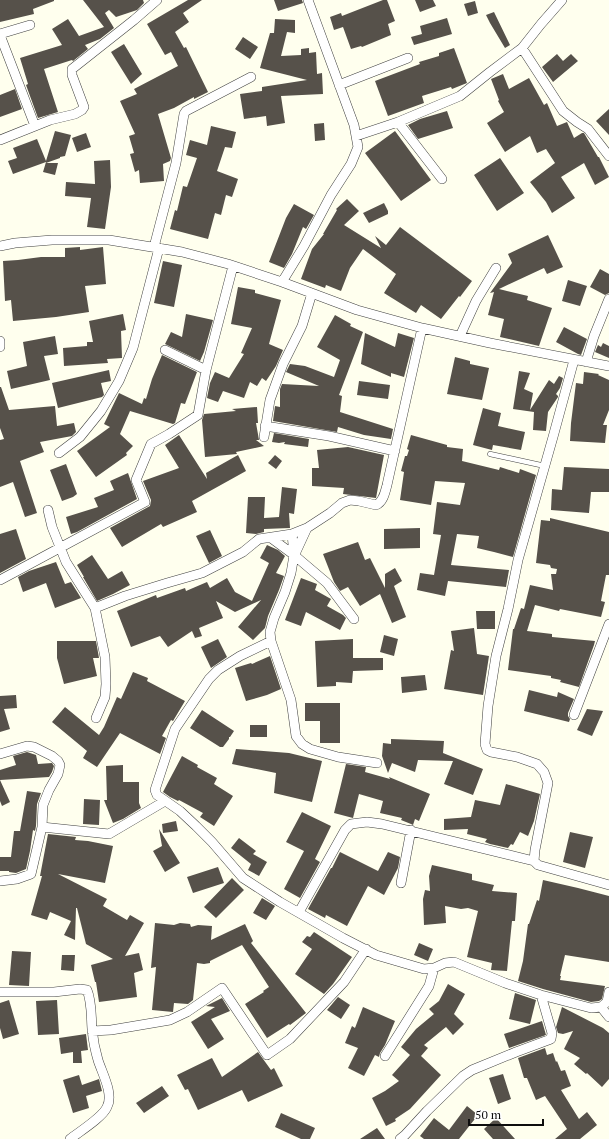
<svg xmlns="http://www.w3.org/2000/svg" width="609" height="1139" viewBox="0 0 609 1139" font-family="'PT Serif',serif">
<rect width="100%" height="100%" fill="#ffe"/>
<path fill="#56514a" d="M0,0H54V1L33,9L34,14L0,22Z
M83,0H143L144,3L137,10L116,17L109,10L105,13L114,28L100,39L85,45L88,49L73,61L72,60L44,69L58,112L38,118L26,85L28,84L20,58L62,45L52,29L68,19L79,36L104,27Z
M188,0H202L183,13L189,22L175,32L184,48L186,47L208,92L194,99V97L174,108L158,114L171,158L170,161L163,164L164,181L140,183L139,170L135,172L130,154L134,153L129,136L135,134L120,101L137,94L134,89L178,66L171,52L165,55L147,24Z
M274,0H302L303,3L278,11Z
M383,0H387L395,21L388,24L391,35L362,47L361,46L351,49L343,27L334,30L330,17L341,13L342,16Z
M415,0H433L436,6L420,12Z
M475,1L478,13L468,16L464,4Z
M494,12L510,45L505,48L490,23L486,15Z
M447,18L452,34L414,45L411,37L422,34L420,26Z
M275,19L295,20V33L287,32L281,56L301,55V49L309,48V53L316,52L317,74L322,73L323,94L281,96L285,123L267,126L266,116L244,119L240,94L262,91V87L307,80L260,68L270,33H274Z
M243,37L258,47L250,59L235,49Z
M124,44L142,74L131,84L111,52Z
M454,48L467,83L452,89L451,87L422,96L424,103L388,116L375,81L420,64L419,62L439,56V53Z
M557,54L563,61L571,54L578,61L553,82L542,67Z
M503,74L509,89L529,78L544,105L547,103L557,126L567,122L574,138L582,133H584L598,157H599L609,177L595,185L584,163L561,177L575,198L552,213L546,202L530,182L555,163L546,149L537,153L530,136L505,152L487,123L504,112L498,101L499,100L491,79Z
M15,89L22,109L0,117V95Z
M609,109V135L596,121Z
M447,111L453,128L418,139L408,125L420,119Z
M324,123L325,140L315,141L314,124Z
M211,126L236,132L232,148L225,147L217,171L238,179L232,197L226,195L221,215L215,213L208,239L170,229L175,210L177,211L183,186L187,187L197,158L186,155L190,140L207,145Z
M55,131L71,135L65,156L60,157V158L46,163H58L55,175L43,172L46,162L13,174L8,161L17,158L13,148L37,139L46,161Z
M395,131L431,180L401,201L365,153Z
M86,133L91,147L77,152L72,138Z
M500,158L524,193L497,211L474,175Z
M110,160L111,187L105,229L87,227L91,198L65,196L66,182L95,184L94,161Z
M347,199L359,211L344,225L381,248L375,236L386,245L400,227L472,281L460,297L459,296L441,319L421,305L416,313L384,293L396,274L363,249L350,268L341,291L326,285L325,288L301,279L312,249L324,234H323L337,210L336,209Z
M384,203L388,211V214L369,223L363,213Z
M294,204L314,215L306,229L303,227L292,254L284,268L269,262L286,218Z
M548,235L563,267L547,274L544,268L499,289L528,296L527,300L552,308L539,346L500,337L504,319L488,315L494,292L490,293L512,263L508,254Z
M80,247V250L103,247L106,284L85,286L89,312L56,317L13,321L11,300L5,301L3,261L18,260L41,257H65V248Z
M163,261L182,265L174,307L154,303Z
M600,269L609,274V293L605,295L590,287Z
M568,280L587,286L580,306L562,301Z
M238,287L255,290V293L281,300L269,344L283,350L276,366L266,381L262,378L257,386L250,382L244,398L223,391L218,402L207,398L210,383L215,372L229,378L244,354L241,353L252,328L231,324Z
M123,314L126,330L121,331L122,358L107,359L108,363L64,366L63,348L87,346V342H93L89,321Z
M186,314L213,320L204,352L200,361L165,344L171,332L182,337Z
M335,315L351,324L350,326L363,332L339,395L342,396L340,412L393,429L391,439L364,435L338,427L337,432L273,421L275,406L280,407V389L282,384L319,386L286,372L290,364L305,366L334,377L340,360L317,347Z
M564,327L587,339L581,355L578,354L556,342Z
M365,333L395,347L398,333L414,338L404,377L391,373V377L361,364Z
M55,336L58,354L44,356L50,380L11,389L7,371L27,366L23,342Z
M603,343L609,346V358L595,352L598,345L601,347Z
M162,355L197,372L185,404L181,403L175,423L173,424L130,411L120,434L133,446L126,453L127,455L96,477L77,451L110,427L104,424L119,393L142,404L144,398L146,399L152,379Z
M455,357L470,361V364L489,368L482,400L447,394Z
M109,370L111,381L101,383L104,395L102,397L58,408L52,383Z
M519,371L530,373L524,389L533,393L530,410L549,380L554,384L559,376L563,378L560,388L556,394L558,396V397L548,412L546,431L533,430L534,412L513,409Z
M584,372L599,374L598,375L609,380V410L603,425H607L605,443L570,441L571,423L576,383L583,384Z
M359,381L390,385L388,399L357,395Z
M0,387H1L9,410L55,406L57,426L74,423L76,432L72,436L40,442L44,452L20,461L37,513L25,517L13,482L0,487V440L4,439L0,428Z
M257,407L258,423H256L259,440H256L264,446L236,452L237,454L205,457L202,420L204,414L236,411L232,409Z
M483,408L501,413L498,426L525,432L521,450L493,445L492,450L473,445Z
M274,433L309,439L308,447L284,444L285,442L279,443L272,442Z
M179,435L207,479L206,473L238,455L246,471L192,501L197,512L163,527L161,524L122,547L110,528L150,506L151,500L143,481L179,468L165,445Z
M411,435L447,445V447L463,449L462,461L499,470L500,467L519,473L520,469L536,475L513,557L494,552L477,548L479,536L457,534L451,565L509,570L506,587L448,581L445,596L417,590L420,573L434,575L441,535L433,534L437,502L460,505L465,483L435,481L431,505L400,500L404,472L401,471L405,456H407L409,450L407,449Z
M348,447L384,455L376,498L343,494L344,488L312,486V468H319L317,450Z
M275,455L282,461L276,469L268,463Z
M66,464L77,494L73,497L62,501L50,470Z
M564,467L609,469V492H591L589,513L551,510L552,489L562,490Z
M128,473L137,499L77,532L71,534L66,517L98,507L94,498L114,490L110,481Z
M282,487L297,489L294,514L289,513L290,528L264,529V532L256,534L246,533L248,497H265L264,518L279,517Z
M550,518L609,532V575H606L601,601L605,602L601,617L560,609L559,611L535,605L527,631L552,634V637L595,641L594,645L579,687L560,682L561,680L551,678V676L508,670L513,629H514L521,608L524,609L530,585L553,590L551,574H556L557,569L551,568L550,565L536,563L541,520L550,521Z
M420,528V548L384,549V529Z
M16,529L26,559L0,573V534Z
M210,530L222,556L209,563L196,536Z
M358,542L365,560L370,558L385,588V574L395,568L402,581L394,586L406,617L392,623L380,594L360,606L348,587L340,591L334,582L323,554Z
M267,545L278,550L285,556L276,573L284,576L279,590L268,616L265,628L253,640L238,627L261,600L235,612L216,601L223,618L199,628L202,636L195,638L192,631L168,647L160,636L131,647L117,611L156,595L157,598L185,588L186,591L207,582L210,588L227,578L235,592L252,601L269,563L260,558Z
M92,555L108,579L122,571L130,585L113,594L97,601L83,577H84L77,565Z
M56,562L65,584L71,582L81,598L55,608L46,583L23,592L18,577L29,571Z
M301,578L317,584L315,590L331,599L327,606L343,615L346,618L340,630L306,612L301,626L285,620Z
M476,611H495V629H477Z
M474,628L477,654L489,656L483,695L444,689L451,650L454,651L451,631Z
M384,635L398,639L394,656L380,652Z
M218,639L227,657L211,668L201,647Z
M353,639V658H383V670L353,671L352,683L336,682V686L317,687L315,641Z
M57,641H96L99,658H93L97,676L64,684L57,658Z
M270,656L281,689L267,695L246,701L235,668L251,663L252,664Z
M133,672L148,678L147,681L185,701L173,721L171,720L162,736L166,738L160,754L120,733L97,767L83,758L87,751L52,722L65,707L99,735L104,727L117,697L121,699Z
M425,675L427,690L402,693L401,677Z
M529,690L557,697L558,692L574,699L568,713V716L570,719L569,722L524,711Z
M16,695L17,708L4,709L10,729L0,732V696Z
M305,703H340V743H320V721H305Z
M587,709L603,711L592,736L577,730Z
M202,710L234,731L230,737H229V739L223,747H220L190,728Z
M250,725H267V737H250Z
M391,739L444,741L443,753L483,769L473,795L444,784L453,761L418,760L415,772L392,763L388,773L382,756L383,743L391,744Z
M236,749L289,753L322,761L312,802L274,793L276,773L232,764Z
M27,752L36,755L38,764L52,763L54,766L52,772L49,777L0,780L10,802L2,806L0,801V770L16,765L13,756Z
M182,756L198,765L197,767L217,778L214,784L233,796L214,826L200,817L203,813L179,800L178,801L170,797L163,792Z
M346,764L366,767L365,772L390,779L389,777L430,794L419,821L415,819L413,825L411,824L401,820L402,818L380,813L383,801L359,794L353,818L334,813Z
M123,765V782H139V803L141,808L123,819L113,823L104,800H107L106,766Z
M506,784L540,794L534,821L528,836L520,832L513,845L511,844L508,848L490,844L485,842L487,839L467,834L468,829L444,830V819L471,817L475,800L500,805Z
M27,791L41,793L37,804L36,826L35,831L33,830L30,851L26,869L16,873L9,872V871H0V857H11L14,831H20Z
M84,799L100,800L99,825L83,824Z
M302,812L331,826L315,859L320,862L300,898L284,889L304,851L286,842Z
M176,821L178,831L163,833L162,824Z
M159,829L180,863L165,872L153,851L162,846Z
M570,832L593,837L585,868L563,862Z
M48,834L76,837L75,840L88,841L113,846L105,883L58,874L107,899L103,906L127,920L130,915L144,923L125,956L139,953L143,970L134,973L137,997L99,1002L96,982H95L91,965L113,959L86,944L77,908H76L75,940L64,935L71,921L50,912L47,920L31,915L42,876H40Z
M239,838L256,851L253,854L267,862L259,876L248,870L251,864L231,848Z
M340,852L378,871L388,852L400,857L398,868L384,895L368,886L347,926L326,915L325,918L308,909L331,868H332Z
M432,865L472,874V880L494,885L492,891L517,893L515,921H512L507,971L491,970L492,963L467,957L478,911L468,908L461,909L445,906L446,923L424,925L423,899L425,890L430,891L429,876Z
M218,867L224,883L193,893L187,877Z
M232,878L244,890L216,918L204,907Z
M543,880L578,888L609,896V962L565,955L560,976H561L560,980L605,986L602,999L599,1001L591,1002L543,989L518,981L523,961L528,924H529L537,900L539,901Z
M262,898L275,906L266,920L253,913Z
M155,923L174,925L180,923L190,924L191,927L198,925L212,926L211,940L245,924L253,941L251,943L306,1013L290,1025L289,1024L267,1038L245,1004L264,992L263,991L269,987L242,945L210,961V963L204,964L197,963L193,1000L188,1004L174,1003L173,1012L152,1010L156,967L151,968Z
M314,932L352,957L333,984L324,994L295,974L312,949L302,942L307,936L310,937Z
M419,943L433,949L428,961L414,955Z
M12,951L31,952L29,986L9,985Z
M62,955H75L74,971L61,970Z
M448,984L465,994L454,1014L464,1024L453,1035L446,1027L424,1045L428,1048L421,1056L441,1075L410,1109L395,1119L396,1121L386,1126L372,1098L385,1091L399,1081L392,1075L410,1055L401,1047L416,1029L434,1014L429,1009L439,1001Z
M515,993L536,1000L530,1024L509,1019Z
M338,997L350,1005L341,1019L327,1010Z
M222,998L230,1011L211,1019L224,1039L208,1049L191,1022L215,1007L206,1006Z
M9,1000L19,1034L3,1039L0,1028V1003Z
M57,1000L59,1034L38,1035L36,1001Z
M363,1007L395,1021L385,1045L380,1053L379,1057L375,1055L364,1076L348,1068L358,1048L345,1043L352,1026L355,1028Z
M562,1007L603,1028L609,1033V1079L602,1087L587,1073L586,1074L574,1064L580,1058L564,1049L573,1031L563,1034L558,1033L556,1027Z
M542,1021L546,1035L509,1048L504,1034Z
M86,1034L88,1050L81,1051L82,1063H73V1052L61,1054L59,1038Z
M545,1048L547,1055L553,1053L556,1062L557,1061L561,1071L565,1070L571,1086L561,1090L579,1119L587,1112L597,1125L580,1139H555L567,1129L545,1096L536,1100L527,1078H524L518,1058Z
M258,1052L271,1070L274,1068L283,1086L248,1102L242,1090L198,1110L188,1089L185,1090L177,1075L212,1058L222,1077Z
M503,1074L511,1099L498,1104L489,1078Z
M79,1075L82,1085L99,1079L102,1091L86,1096L89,1108L73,1113L63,1080Z
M162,1086L169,1096L144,1113L136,1103Z
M467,1106L478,1115L459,1139H424L420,1136L434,1118L449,1130Z
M281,1113L315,1128L310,1139H301L275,1127Z
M496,1118L515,1139H493L484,1129Z
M377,1128L385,1139H360Z"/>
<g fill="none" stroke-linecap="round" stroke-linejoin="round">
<g stroke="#414141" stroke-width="5.5">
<path id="service" d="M490,454L545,466"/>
</g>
<g stroke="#414141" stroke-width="10">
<path id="minor" d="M0,34L30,25
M0,35L35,126
M522,48L563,111L577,122L588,129L609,156
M339,85L408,58
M398,122L442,179
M356,136L398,122L460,96L490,72L522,48L541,24L562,0
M0,140L50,120L75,114L82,110L84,107L72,75V69L134,20L157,0
M0,246L15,243L52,240H109L182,252L228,264L282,282L357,310L422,328L490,343L609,366
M154,247L176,163L184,114L186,111L251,77
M282,282L304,246L331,195L351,164L358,147L354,125L308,0
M460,336L476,301L496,268
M0,341V347
M165,350L206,370L233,266
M574,360L553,437L518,560L508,609L496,656L488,706L485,744L487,750L491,752L517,757L537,764L544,772L548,783L535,850L534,861L538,865L609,885
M586,362L594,336L609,299
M265,426L329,436L395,451
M264,437L270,400L283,364L302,326L312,293
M59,453L80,437L101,411L119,381L133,348L159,248
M48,510L52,527L66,562L95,608L105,657L106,684L105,697L96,718
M292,534L294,555L291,573L285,592L274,618L270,632L271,641L291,700L296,736L302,744L310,749L338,757L377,763
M271,538L294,555L327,583L354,619
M295,554L307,528
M0,580L145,502L136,480L151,444L169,434L198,415L206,370
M95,608L125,596L167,583L202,573L243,552L254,543L259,539L292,534L307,528L330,513L342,503L350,500L359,501L376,505C383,502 385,493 387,485L422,328
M271,641L240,656L218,670L209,679L175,729L155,790L157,795L180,811L196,826L212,842L243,878L280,902L343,938L376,955L424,969L434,968L445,963L454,962L505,983L541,995L591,1008L601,1007L607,1002L609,992
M574,715L609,624
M0,754L27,746L34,747L52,756L58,761L60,765L58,774L49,790L43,805L42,827L31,874L17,879L0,881
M42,827L109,834L165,801
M401,883L411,830
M299,912L345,830L351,824L367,822L382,824L534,861
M0,992H54L80,989L87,990C92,1002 91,1016 92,1029C93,1039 95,1050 98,1060C102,1073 114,1094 107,1107C103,1117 79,1132 70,1139
M601,1007L609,1017
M92,1031L111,1030L170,1020L187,1012L222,988L267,1055L290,1039L344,982L366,949
M385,1056L429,986L434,968
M400,1139L405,1135L427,1111L463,1076L472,1070L516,1052L551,1039L552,1033L541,995"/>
</g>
<use href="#service" stroke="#fff" stroke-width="4.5"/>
<use href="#minor" stroke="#fff" stroke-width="9"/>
</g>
<path d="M469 1119v6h74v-6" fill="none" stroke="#0e0e0e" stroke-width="2"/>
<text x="475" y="1119" font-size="12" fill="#0e0e0e" stroke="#ffffff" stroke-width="3" paint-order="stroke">50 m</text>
</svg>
